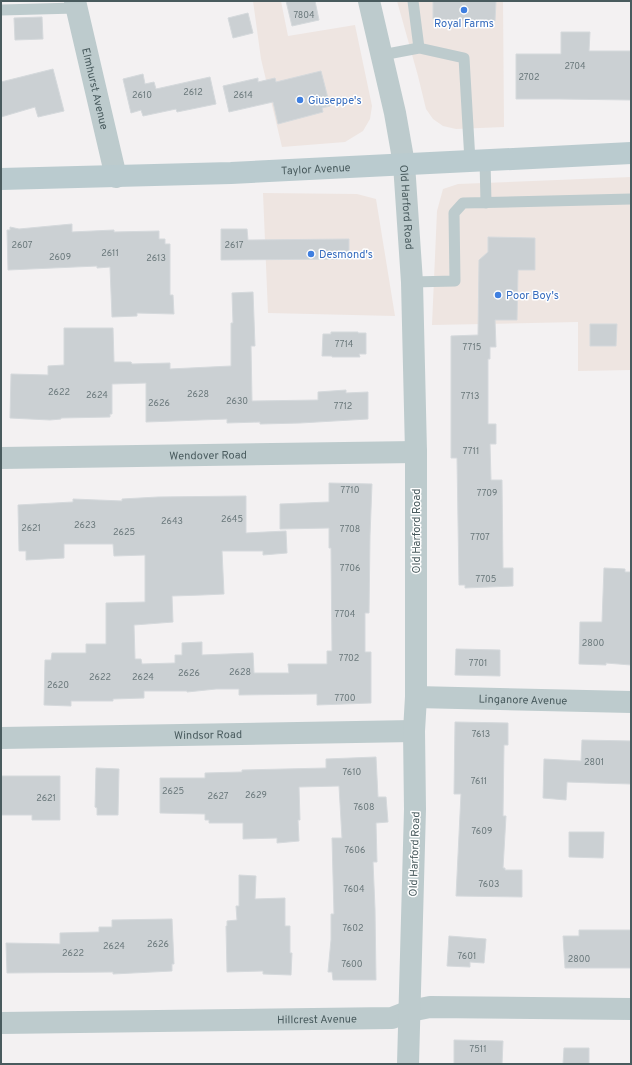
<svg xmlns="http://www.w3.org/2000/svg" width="632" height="1065" viewBox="0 0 632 1065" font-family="Overpass,sans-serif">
<rect width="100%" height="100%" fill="#f3f1f2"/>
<path fill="#eee5e1" d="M253,1H281L288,36L355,25L372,106L370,119L363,131L345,142L282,147L261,59Z
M397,1H503L504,127L456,129L443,126L433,119L426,109L418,76Z
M631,177V370L578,371V322L432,325L437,211L443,189L458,184Z
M263,193L357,194L376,199L395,316L268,313Z"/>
<path fill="#cbd0d3" stroke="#d5d9dc" d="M286,1H315L319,20L292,26Z
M433,1H496L495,21L433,19Z
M248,13L253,33L233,38L228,18Z
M42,17L43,39L15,40L14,18Z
M561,32H590L589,51H631V100L560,99H516V54H561Z
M53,69L64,111L38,117L35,107L1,117V82Z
M321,71L330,106L322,108L323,112L278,124L273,102L229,112L223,86L258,78V82L275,78L276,82Z
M143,74L145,84L154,82L156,89L210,77L216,104L177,112L176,109L143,116L141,110L131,113L123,79Z
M72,224V232L114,230V232L159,231V239H165V244H170V295H173L174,314L137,313V316L112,317L110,267L97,268V266L8,270L7,230H10V227L19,229Z
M221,229H247L248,240L349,239V259L221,260Z
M488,237L535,238V270H518L517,320H495L496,347H490V359H488V424H496V444H490L491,480H502L503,568H513V586L465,588V585H459L457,458H451V336L478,335L479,260L488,252Z
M253,292L255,346H251L252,401L318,400V392L346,390V393L368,392V419L300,423L260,424V422L227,423V419L146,422V383L112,384V414H110V417L61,418V419L50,420L10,418L11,374L48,375V366L64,365V328H113L114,362H131L132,364L170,363V369L231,366V323H233L232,293Z
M590,324H617L616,346H590Z
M331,332H358V333H366V354H359L360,357H332V356H322L323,334H331Z
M329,483L372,484L370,536L369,613H365V652H371V703L317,705V694L239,695V689H216L187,692V691H144V698L113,699V701H71V706L44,705L45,660H51L52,653H86V644H106V603L145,602V555L114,556L113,544H64V558L26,560V551H19L18,505L73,502V499L122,501V499L158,497L246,496V533L286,531L287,553L263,555V551H222L224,594L202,595L172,596L173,622L134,625L135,659H141L142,664L175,663V655H182V643L202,642V655L253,653L254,673H289L288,664H327V651H332L331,548H329V528L280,529V504L329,502Z
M604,568L625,569V572H631V665L606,663V665L579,664L580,622H602Z
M456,649L500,650V676L455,675Z
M455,722L508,723V745H504L503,816H506L503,868H505V870H522V897L456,896L461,794H454Z
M582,740L631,741V784L567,782L566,800L543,798L544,759L581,761Z
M376,757L378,797H386L388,822L376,823L377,862H373L375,909L376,980H333L332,972H328L331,940V914H334L332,838H342L339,786L299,787L300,820H298L299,841L277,843V838L243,839V823H209V820H205V814L160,813V778H205V773L242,772V770L326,768V759Z
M96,768L119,769L118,815H97V808L95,807Z
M1,776H60V820H32V815H1Z
M569,832H604L603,858L569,857Z
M239,875L256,876L255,899L285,898V926H290V953H292L291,975L263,974V971L227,972L226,926H227V921L237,920L236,906H239Z
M172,919L174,964H172V971L113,974V972L7,973L6,943L60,944V933L99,932V927H112V920Z
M579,930H631V968H565L563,936H579Z
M449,936L486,939L484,963L470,962V967L447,966Z
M454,1040L503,1041L502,1064H454Z
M564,1048H589V1064H563Z"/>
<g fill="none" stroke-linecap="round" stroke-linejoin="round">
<path stroke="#bdcbcd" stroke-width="11" d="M1,10L76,8
M419,48L464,58L470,161
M382,55L419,48L413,1
M485,160L486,203
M412,282L455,281L454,213L463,203L631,199"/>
<g stroke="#bdcbcd" stroke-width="22">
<path id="s1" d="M75,1L116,177"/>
<path id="s2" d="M1,458L416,452"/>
<path id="s3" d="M416,697L631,702"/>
<path id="s4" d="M1,738L414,731"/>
<path id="s5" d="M1,1023L392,1018L410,1011L430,1007L631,1009"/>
</g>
<path stroke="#bdcbcd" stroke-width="22" id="s6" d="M369,1L395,113L404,164L412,282L416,452V697L414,731L415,809L408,1064"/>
<path stroke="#bacbcf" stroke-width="22" id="s7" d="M1,179L231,173L631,153"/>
</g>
<g fill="#3f7fe0" stroke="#fff" stroke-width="1.5">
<circle cx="464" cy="10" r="4"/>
<circle cx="300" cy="100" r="4"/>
<circle cx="311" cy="254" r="4"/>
<circle cx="498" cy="295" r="4"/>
</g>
<g text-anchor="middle" stroke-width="3" stroke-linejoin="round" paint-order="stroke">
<g font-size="9" fill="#6a787b">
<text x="304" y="18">7804</text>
<text x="575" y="69">2704</text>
<text x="529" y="80">2702</text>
<text x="193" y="95">2612</text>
<text x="142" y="98">2610</text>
<text x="243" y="98">2614</text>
<text x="22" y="248">2607</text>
<text x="234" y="248">2617</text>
<text x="110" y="256">2611</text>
<text x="60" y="260">2609</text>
<text x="156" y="261">2613</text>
<text x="344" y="347">7714</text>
<text x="472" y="350">7715</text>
<text x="59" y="395">2622</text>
<text x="198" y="397">2628</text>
<text x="97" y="398">2624</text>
<text x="470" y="399">7713</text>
<text x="237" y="404">2630</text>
<text x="159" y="406">2626</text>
<text x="343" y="409">7712</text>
<text x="471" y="454">7711</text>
<text x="350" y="493">7710</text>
<text x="487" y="496">7709</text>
<text x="232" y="522">2645</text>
<text x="172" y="524">2643</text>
<text x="85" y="528">2623</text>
<text x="31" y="531">2621</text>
<text x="350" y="532">7708</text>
<text x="124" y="535">2625</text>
<text x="480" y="540">7707</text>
<text x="350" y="571">7706</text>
<text x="486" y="582">7705</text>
<text x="345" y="617">7704</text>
<text x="593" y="646">2800</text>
<text x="349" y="661">7702</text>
<text x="478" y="666">7701</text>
<text x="240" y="675">2628</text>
<text x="189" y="676">2626</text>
<text x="100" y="680">2622</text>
<text x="143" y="680">2624</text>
<text x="58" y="688">2620</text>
<text x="345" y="701">7700</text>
<text x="481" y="737">7613</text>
<text x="594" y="765">2801</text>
<text x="352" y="775">7610</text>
<text x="479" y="784">7611</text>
<text x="173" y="794">2625</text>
<text x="256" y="798">2629</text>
<text x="218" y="799">2627</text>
<text x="46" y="801">2621</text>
<text x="364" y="810">7608</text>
<text x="482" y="834">7609</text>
<text x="355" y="853">7606</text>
<text x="489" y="887">7603</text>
<text x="354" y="892">7604</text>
<text x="353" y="931">7602</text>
<text x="158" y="947">2626</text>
<text x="114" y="949">2624</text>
<text x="73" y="956">2622</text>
<text x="467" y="959">7601</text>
<text x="579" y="962">2800</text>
<text x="352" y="967">7600</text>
<text x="478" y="1052">7511</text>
</g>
<g font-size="11" fill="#366cbe" stroke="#fff" text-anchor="start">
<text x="464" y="27" text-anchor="middle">Royal Farms</text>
<text x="308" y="104">Giuseppe's</text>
<text x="319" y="258">Desmond's</text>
<text x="506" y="299">Poor Boy's</text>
</g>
<g font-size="11" fill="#495b5e" stroke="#fff">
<text dy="4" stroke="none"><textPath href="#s1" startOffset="90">Elmhurst Avenue</textPath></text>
<text dy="4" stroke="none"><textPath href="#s7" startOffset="315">Taylor Avenue</textPath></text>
<text dy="4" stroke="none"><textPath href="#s6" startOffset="210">Old Harford Road</textPath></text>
<text dy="4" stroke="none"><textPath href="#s2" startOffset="207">Wendover Road</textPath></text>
<text transform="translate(416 531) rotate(-90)" y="4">Old Harford Road</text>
<text dy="4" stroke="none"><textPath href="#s3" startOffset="107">Linganore Avenue</textPath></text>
<text dy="4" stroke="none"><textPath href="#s4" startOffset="207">Windsor Road</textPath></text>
<text transform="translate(414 854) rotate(-88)" y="4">Old Harford Road</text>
<text dy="4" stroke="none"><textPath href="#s5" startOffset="316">Hillcrest Avenue</textPath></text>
</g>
</g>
<rect width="632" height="1065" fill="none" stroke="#495b5e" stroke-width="4"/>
</svg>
